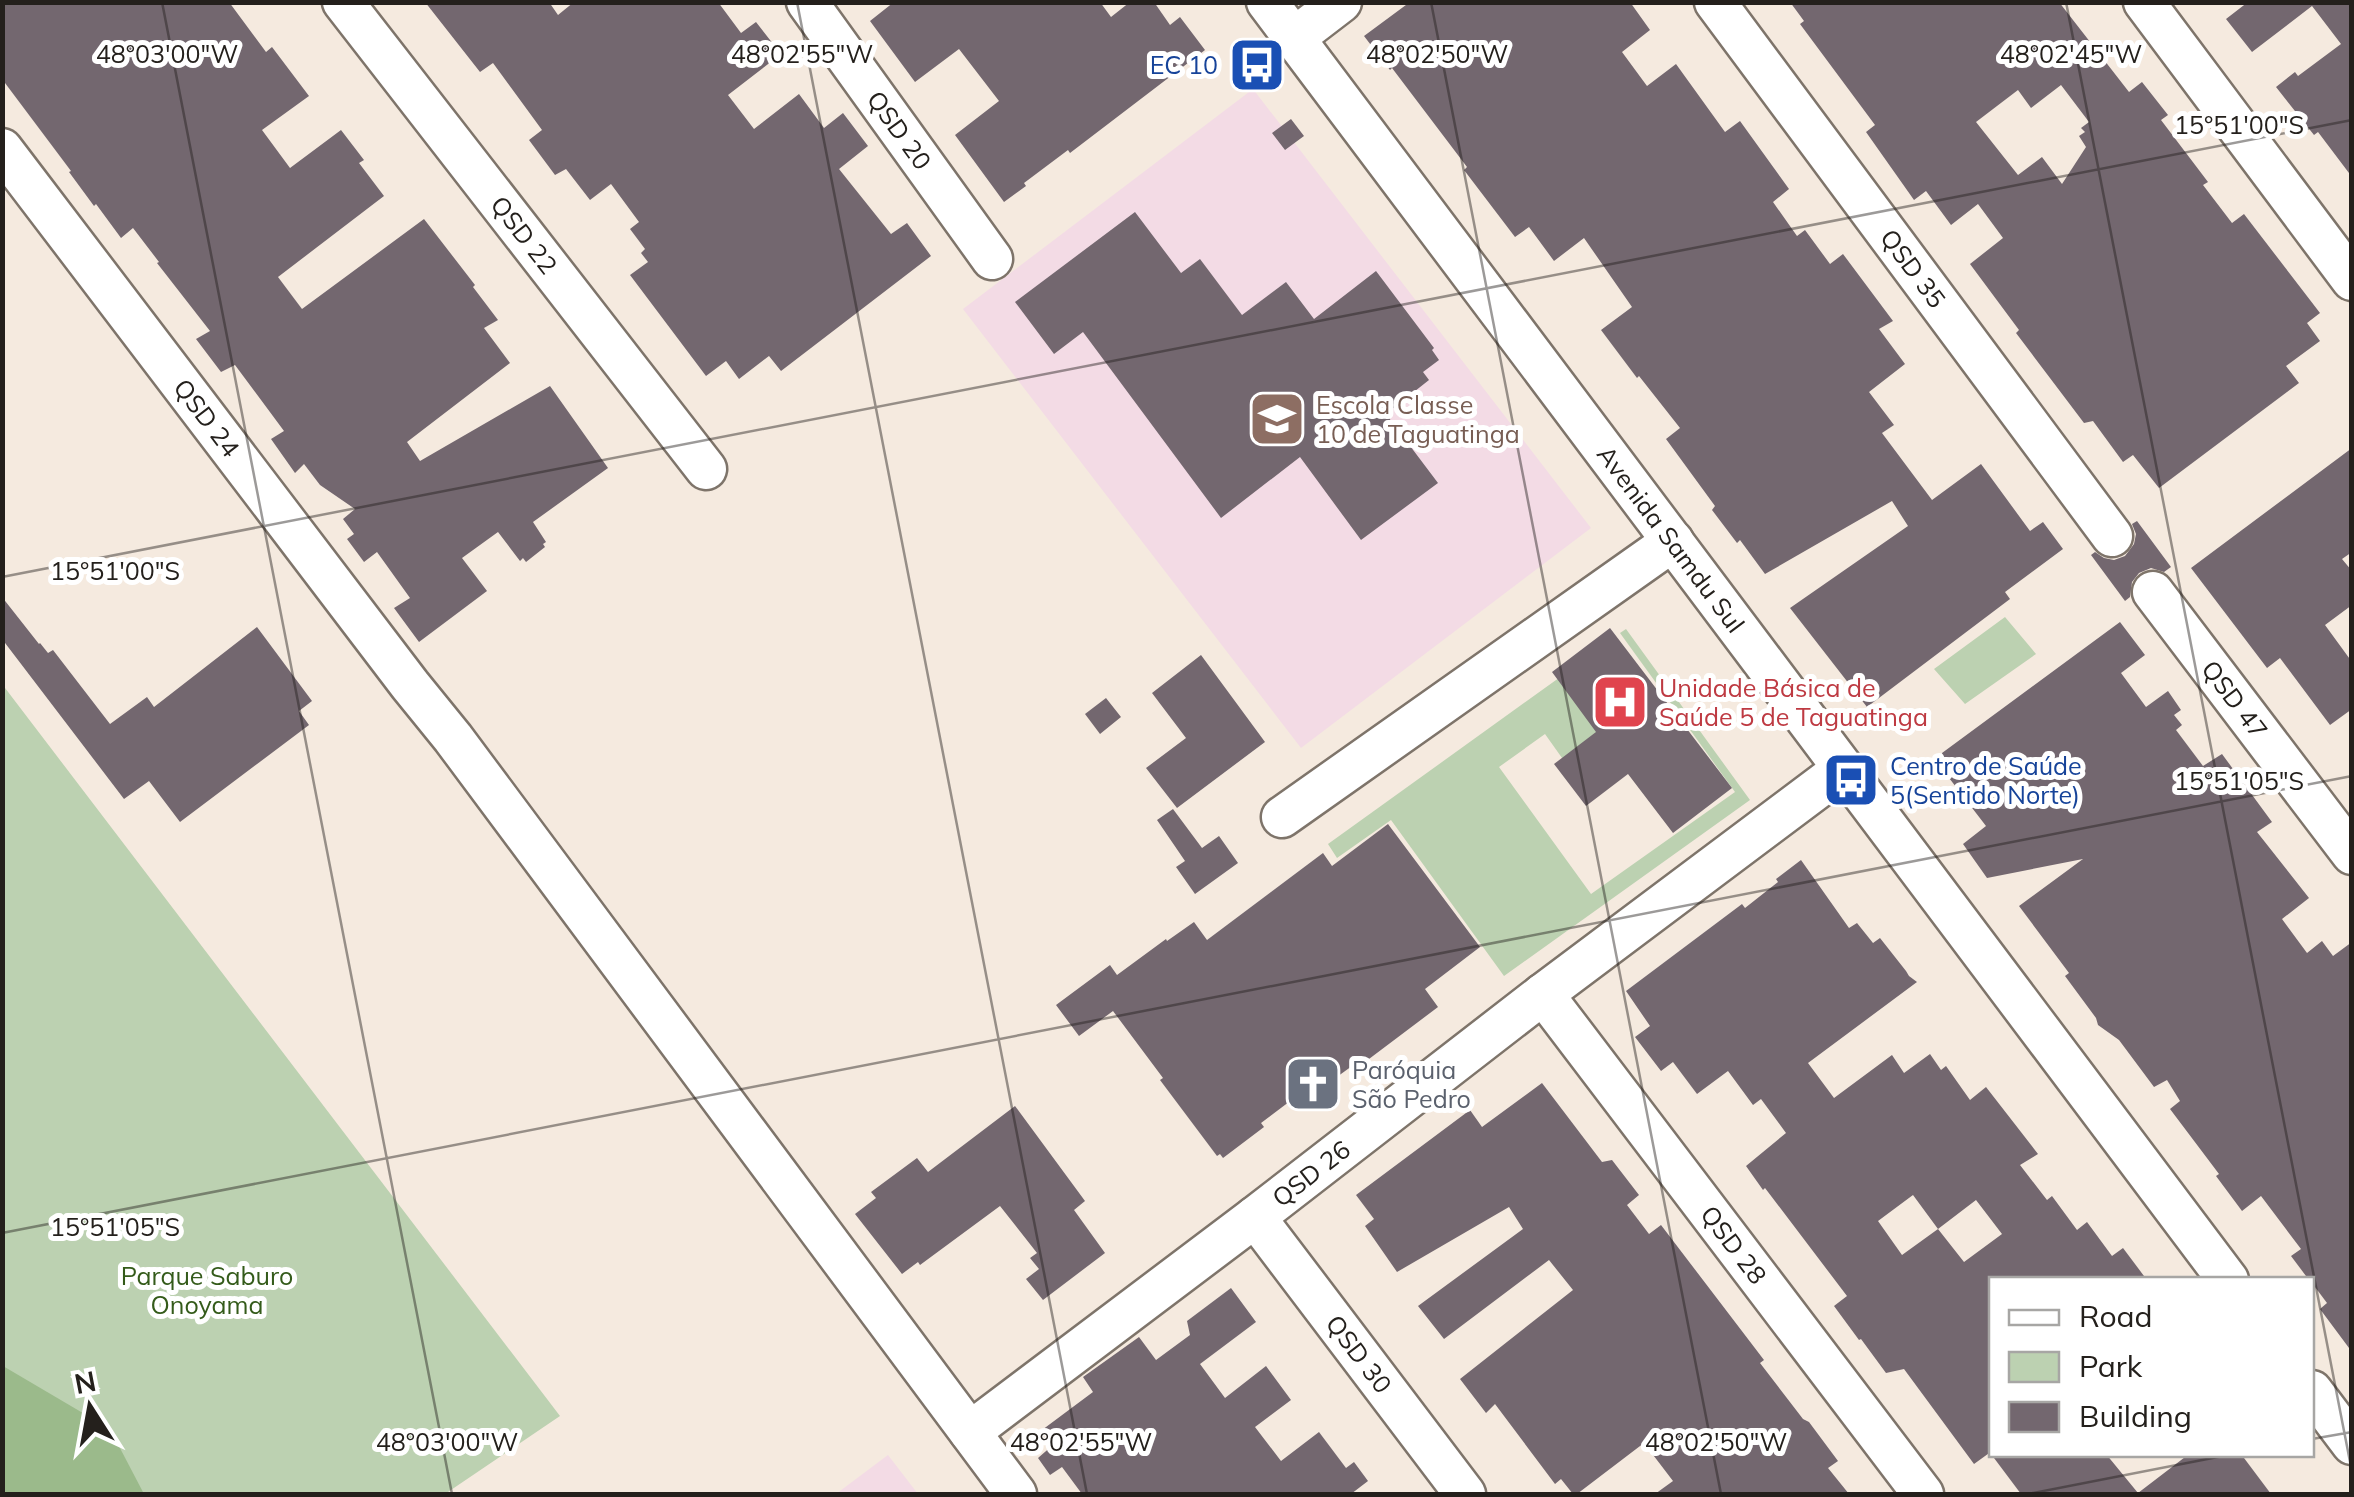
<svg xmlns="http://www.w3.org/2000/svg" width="2354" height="1497" viewBox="0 0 2354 1497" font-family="Mulish,sans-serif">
<rect width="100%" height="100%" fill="#f5eadf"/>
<path fill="#f3dbe5" d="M1253,89L1591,528L1301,748L963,309Z
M888,1455L918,1494H836Z"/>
<path fill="#bcd1b1" d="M2005,617L2036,654L1965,704L1934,669Z
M1626,629L1750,800L1504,976L1391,820L1337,858L1328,844L1563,675L1607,736L1567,765L1545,734L1499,767L1591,894L1735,792L1620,633Z
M2,684L560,1416L445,1494H3Z"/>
<path fill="#9bba8b" d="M3,1366L110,1429L144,1494H3Z"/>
<path fill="#73676f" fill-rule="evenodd" d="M2,2H229L266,52L272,47L309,96L262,130L290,168L341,130L364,160L359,163L384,196L278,277L302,309L424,219L475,285L473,287L498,320L484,328L510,363L407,442L420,461L550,386L608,468L533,522L546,542L543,544L545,547L526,562L523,558L520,561L498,532L462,558L487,591L419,642L394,608L410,598L377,552L364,562L347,539L354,534L343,519L355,509L320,485L304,464L295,473L271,439L284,431L235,365L221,372L196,339L210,331L157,263L159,262L133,228L121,238L96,204L94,206L69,172L71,171L2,79Z
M425,2H549L558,15L574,2H718L741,33L756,22L781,54L728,95L754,129L799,94L824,128L843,113L868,146L839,169L891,234L907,223L931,256L781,371L769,356L739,379L726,361L706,376L630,275L648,262L641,253L645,249L630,229L639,222L611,184L590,200L566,169L555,175L529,140L542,130L493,63L480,72Z
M894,2H1100L1111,17L1130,2H1154L1170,25L1180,17L1205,50L1070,153L1068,150L1024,183L1026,186L1004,202L955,135L999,101L959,49L915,82L870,21Z
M1410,2H1630L1650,30L1622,52L1647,86L1676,64L1725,132L1740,121L1789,189L1773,202L1797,236L1805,230L1830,264L1843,254L1893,321L1879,329L1905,364L1869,392L1894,425L1882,433L1932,500L1981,464L2030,531L2043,522L2063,549L2005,592L2010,599L1867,707L1790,608L1908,526L1892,501L1765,574L1740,540L1737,543L1712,510L1715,506L1666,439L1680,428L1639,376L1637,378L1601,330L1632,307L1584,238L1554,261L1529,227L1515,237L1464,170L1467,167L1392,68L1390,70L1364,36Z
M1790,2H2059L2129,92L2142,82L2168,115L2161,120L2208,182L2203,185L2232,223L2244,214L2320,313L2307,323L2320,341L2286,366L2299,383L2159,488L2133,455L2123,462L2093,421L2084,423L2016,333L2019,330L1970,264L2003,238L1978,204L1951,225L1926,191L1914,200L1866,132L1875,125L1800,24L1804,21ZM2061,85L2089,122L2081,128L2085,132L2079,136L2086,147L2062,184L2042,157L2018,175L1976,122L2018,90L2031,108Z
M2248,2H2352V177L2318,132L2314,135L2276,87L2295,72L2298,76L2341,44L2312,6L2252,52L2226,19Z
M1291,119L1304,136L1285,150L1272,133Z
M1135,212L1181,273L1200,259L1242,315L1286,282L1314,319L1376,271L1434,348L1432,350L1439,360L1423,372L1429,380L1386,414L1438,483L1361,540L1300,457L1221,518L1083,332L1054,354L1015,302Z
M2352,448V552L2342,559L2352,571V605L2325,625L2352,662V709L2330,725L2280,658L2267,668L2191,568Z
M2137,521L2171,567L2164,572L2151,568L2139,573L2132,582L2130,597L2125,601L2091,555L2095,552L2104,558L2114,560L2125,556L2134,544L2136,534L2132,524Z
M2,597L39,644L40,643L48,653L53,650L110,724L147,697L154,707L257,627L312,701L299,711L309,725L180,822L149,781L124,799L2,639Z
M2120,622L2145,655L2121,673L2146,707L2168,691L2181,710L2174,715L2182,725L2176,730L2203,766L2222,754L2272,822L2257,832L2309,898L2282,919L2307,953L2322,941L2333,956L2352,942V1352L2320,1309L2327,1303L2312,1283V1280H2309L2291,1256L2301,1249L2261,1196L2242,1211L2216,1176L2219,1174L2170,1109L2180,1101L2167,1080L2154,1087L2119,1040L2098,1025L2096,1018L2065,976L2069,973L2019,906L2083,859L1987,878L1963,844L1986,826L1946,774L1942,753Z
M1610,628L1732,788L1673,833L1628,774L1586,806L1554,764L1596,732L1552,672Z
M1201,655L1265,742L1177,808L1146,768L1186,738L1152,693Z
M1106,698L1121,717L1100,734L1085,714Z
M1173,809L1202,848L1219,836L1238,863L1195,894L1176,867L1185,861L1157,820Z
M1388,824L1480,947L1425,989L1438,1007L1365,1062L1363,1058L1319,1090L1314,1083L1261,1123L1264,1127L1223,1158L1220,1154L1217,1156L1160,1080L1163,1078L1113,1011L1079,1036L1056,1005L1110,965L1117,975L1166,939L1167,941L1194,922L1207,940L1323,853L1332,866Z
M1801,860L1849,928L1857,923L1873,943L1880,938L1906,971L1909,976L1917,982L1808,1063L1834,1098L1892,1055L1904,1073L1930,1054L1941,1070L1946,1066L1970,1100L1986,1087L2038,1154L2020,1165L2047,1200L2052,1196L2077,1230L2087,1222L2112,1256L2123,1248L2147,1280H1992V1451L1974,1464L1904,1369L1886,1373L1861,1339L1859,1340L1834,1306L1847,1296L1765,1188L1763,1190L1746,1166L1786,1133L1761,1099L1753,1105L1728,1071L1697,1094L1673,1062L1661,1071L1635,1037L1650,1026L1626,991L1742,904L1745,908L1778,882L1776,879ZM1913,1195L1938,1229L1902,1255L1878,1221ZM1976,1200L2002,1234L1964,1262L1938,1229Z
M1542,1083L1602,1162L1612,1160L1639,1195L1627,1205L1649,1234L1661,1225L1764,1360L1760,1363L1803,1419L1809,1422L1838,1461L1828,1468L1849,1494H1655L1673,1481L1644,1443L1577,1494H1573L1561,1479L1555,1484L1495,1404L1486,1413L1460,1379L1573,1290L1549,1260L1444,1339L1418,1306L1523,1229L1509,1207L1397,1272L1365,1226L1374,1219L1356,1195L1470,1110L1482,1127Z
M1015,1106L1085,1201L1074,1210L1105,1253L1043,1300L1026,1279L1039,1269L1030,1258L1037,1253L1000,1206L920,1265L918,1262L902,1274L855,1214L876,1198L871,1192L917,1158L928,1172Z
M1231,1288L1256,1322L1200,1364L1225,1398L1266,1366L1291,1400L1255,1427L1281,1461L1319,1432L1346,1468L1354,1462L1368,1481L1351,1494H1082L1062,1467L1050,1475L1038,1458L1053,1445L1042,1430L1093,1392L1083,1377L1139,1337L1156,1360L1190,1335L1187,1321Z
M1991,1454H2106L2138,1493L2189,1454H2241L2271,1494H2021Z"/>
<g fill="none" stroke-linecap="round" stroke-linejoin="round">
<g stroke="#7e746a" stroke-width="45">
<g id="minor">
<path id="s1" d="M343,2L706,469"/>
<path id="s2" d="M807,2L992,259"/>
<path id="s3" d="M1267,2L2228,1280"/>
<path id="s4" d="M1715,2L2112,536"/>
<path d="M2144,2L2352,280"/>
<path d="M1294,38L1341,2"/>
<path id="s5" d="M2,149L410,685L453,738L1016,1494"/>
<path id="s6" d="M2153,592L2352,854"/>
<path d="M1282,817L1673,541"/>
<path id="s7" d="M1543,994L1923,1494"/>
<path id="s8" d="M1255,1217L1465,1494"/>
<path d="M2312,1391L2352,1444"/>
<path id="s9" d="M970,1432L1255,1217L1543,994L1843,769"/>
</g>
</g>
<use href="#minor" stroke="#fff" stroke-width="40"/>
</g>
<path fill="none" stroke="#24201c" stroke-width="2.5" stroke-opacity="0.45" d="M162,2L452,1494M797,2L1087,1494M1431,2L1721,1494M2066,2L2352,1472M2,577L2352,120M2,1233L2352,776M2312,1439L2352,1432M2028,1494L2233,1454"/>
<defs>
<g id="bus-square" transform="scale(2.875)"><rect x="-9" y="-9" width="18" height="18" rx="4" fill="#1a4fb4" stroke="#fff"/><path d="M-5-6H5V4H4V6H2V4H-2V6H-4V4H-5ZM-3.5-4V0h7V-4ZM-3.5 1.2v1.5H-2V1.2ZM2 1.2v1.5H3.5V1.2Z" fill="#fff"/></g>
<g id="school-square" transform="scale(2.875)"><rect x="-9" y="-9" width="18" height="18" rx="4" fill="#8d6e63" stroke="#fff"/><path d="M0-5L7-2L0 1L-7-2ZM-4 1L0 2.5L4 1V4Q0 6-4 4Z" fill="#fff"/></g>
<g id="hospital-square" transform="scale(2.875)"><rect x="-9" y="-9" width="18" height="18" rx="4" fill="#e0444e" stroke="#fff"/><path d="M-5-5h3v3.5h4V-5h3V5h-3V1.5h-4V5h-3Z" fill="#fff"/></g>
<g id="church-square" transform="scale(2.875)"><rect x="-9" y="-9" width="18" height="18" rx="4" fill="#6b7280" stroke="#fff"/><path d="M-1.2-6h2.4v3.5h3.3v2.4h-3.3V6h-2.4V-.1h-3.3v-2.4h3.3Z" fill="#fff"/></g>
</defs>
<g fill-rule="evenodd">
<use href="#bus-square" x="1257" y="65"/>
<use href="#school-square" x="1277" y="419"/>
<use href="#hospital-square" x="1620" y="702"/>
<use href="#bus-square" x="1851" y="780"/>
<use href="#church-square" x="1313" y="1084"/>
</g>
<g text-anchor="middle" stroke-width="10" stroke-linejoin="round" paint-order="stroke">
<g font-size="25" fill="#164399" stroke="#fff" text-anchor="end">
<text x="1218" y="74">EC 10</text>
<text x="1890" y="775" text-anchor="start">Centro de Saúde<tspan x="1890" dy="29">5(Sentido Norte)</tspan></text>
</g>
<g font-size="25" fill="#24201c" stroke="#fff">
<text dy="9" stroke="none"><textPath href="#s2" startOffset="158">QSD 20</textPath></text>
<text dy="9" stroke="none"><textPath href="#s1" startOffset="295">QSD 22</textPath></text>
<text dy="9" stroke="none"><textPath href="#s4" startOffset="332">QSD 35</textPath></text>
<text dy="9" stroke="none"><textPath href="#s5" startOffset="338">QSD 24</textPath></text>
<text dy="9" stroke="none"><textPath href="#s3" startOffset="672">Avenida Samdu Sul</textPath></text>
<text dy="9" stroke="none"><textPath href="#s6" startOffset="135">QSD 47</textPath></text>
<text dy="9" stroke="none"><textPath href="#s9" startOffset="428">QSD 26</textPath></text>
<text dy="9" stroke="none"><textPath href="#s7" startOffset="315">QSD 28</textPath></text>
<text dy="9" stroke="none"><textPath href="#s8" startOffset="172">QSD 30</textPath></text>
</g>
<g font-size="25" fill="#785e54" stroke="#fff" text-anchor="start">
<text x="1316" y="414">Escola Classe<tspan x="1316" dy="29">10 de Taguatinga</tspan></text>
</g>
<g font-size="25" fill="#be3a42" stroke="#fff" text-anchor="start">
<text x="1659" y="697">Unidade Básica de<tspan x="1659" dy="29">Saúde 5 de Taguatinga</tspan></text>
</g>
<g font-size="25" fill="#5b616d" stroke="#fff" text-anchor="start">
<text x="1352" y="1079">Paróquia<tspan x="1352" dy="29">São Pedro</tspan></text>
</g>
<g font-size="25" fill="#345b1a" stroke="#fff">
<text x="207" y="1285">Parque Saburo<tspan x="207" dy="29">Onoyama</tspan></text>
</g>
</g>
<g font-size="25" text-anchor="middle" fill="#24201c" stroke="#fff" stroke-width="10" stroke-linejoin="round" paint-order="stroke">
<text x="2071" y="63">48°02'45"W</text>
<text x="167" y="63">48°03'00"W</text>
<text x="802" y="63">48°02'55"W</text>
<text x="1437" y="63">48°02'50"W</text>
<text x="2239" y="134">15°51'00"S</text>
<text x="115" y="580">15°51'00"S</text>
<text x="2239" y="790">15°51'05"S</text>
<text x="115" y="1236">15°51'05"S</text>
<text x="447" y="1451">48°03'00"W</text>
<text x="1081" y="1451">48°02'55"W</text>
<text x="1716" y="1451">48°02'50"W</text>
</g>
<rect width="2354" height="1497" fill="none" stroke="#24201c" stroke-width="10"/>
<rect x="1989" y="1277" width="325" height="180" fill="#ffffff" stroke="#a7a6a4" stroke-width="2.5"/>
<rect x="2009" y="1310" width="50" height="15" fill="#ffffff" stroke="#a7a6a4" stroke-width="2.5"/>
<text x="2079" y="1327" font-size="30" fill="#24201c">Road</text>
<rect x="2009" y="1352" width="50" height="30" fill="#bcd1b1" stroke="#a7a6a4" stroke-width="2.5"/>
<text x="2079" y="1377" font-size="30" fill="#24201c">Park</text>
<rect x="2009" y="1402" width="50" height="30" fill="#73676f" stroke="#a7a6a4" stroke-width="2.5"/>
<text x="2079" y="1427" font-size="30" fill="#24201c">Building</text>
<g transform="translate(90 1407) rotate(349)" stroke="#ffffff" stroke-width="8" paint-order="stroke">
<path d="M0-8L18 38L0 25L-18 38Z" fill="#24201c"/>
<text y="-15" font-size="28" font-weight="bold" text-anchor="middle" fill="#24201c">N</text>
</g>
</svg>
